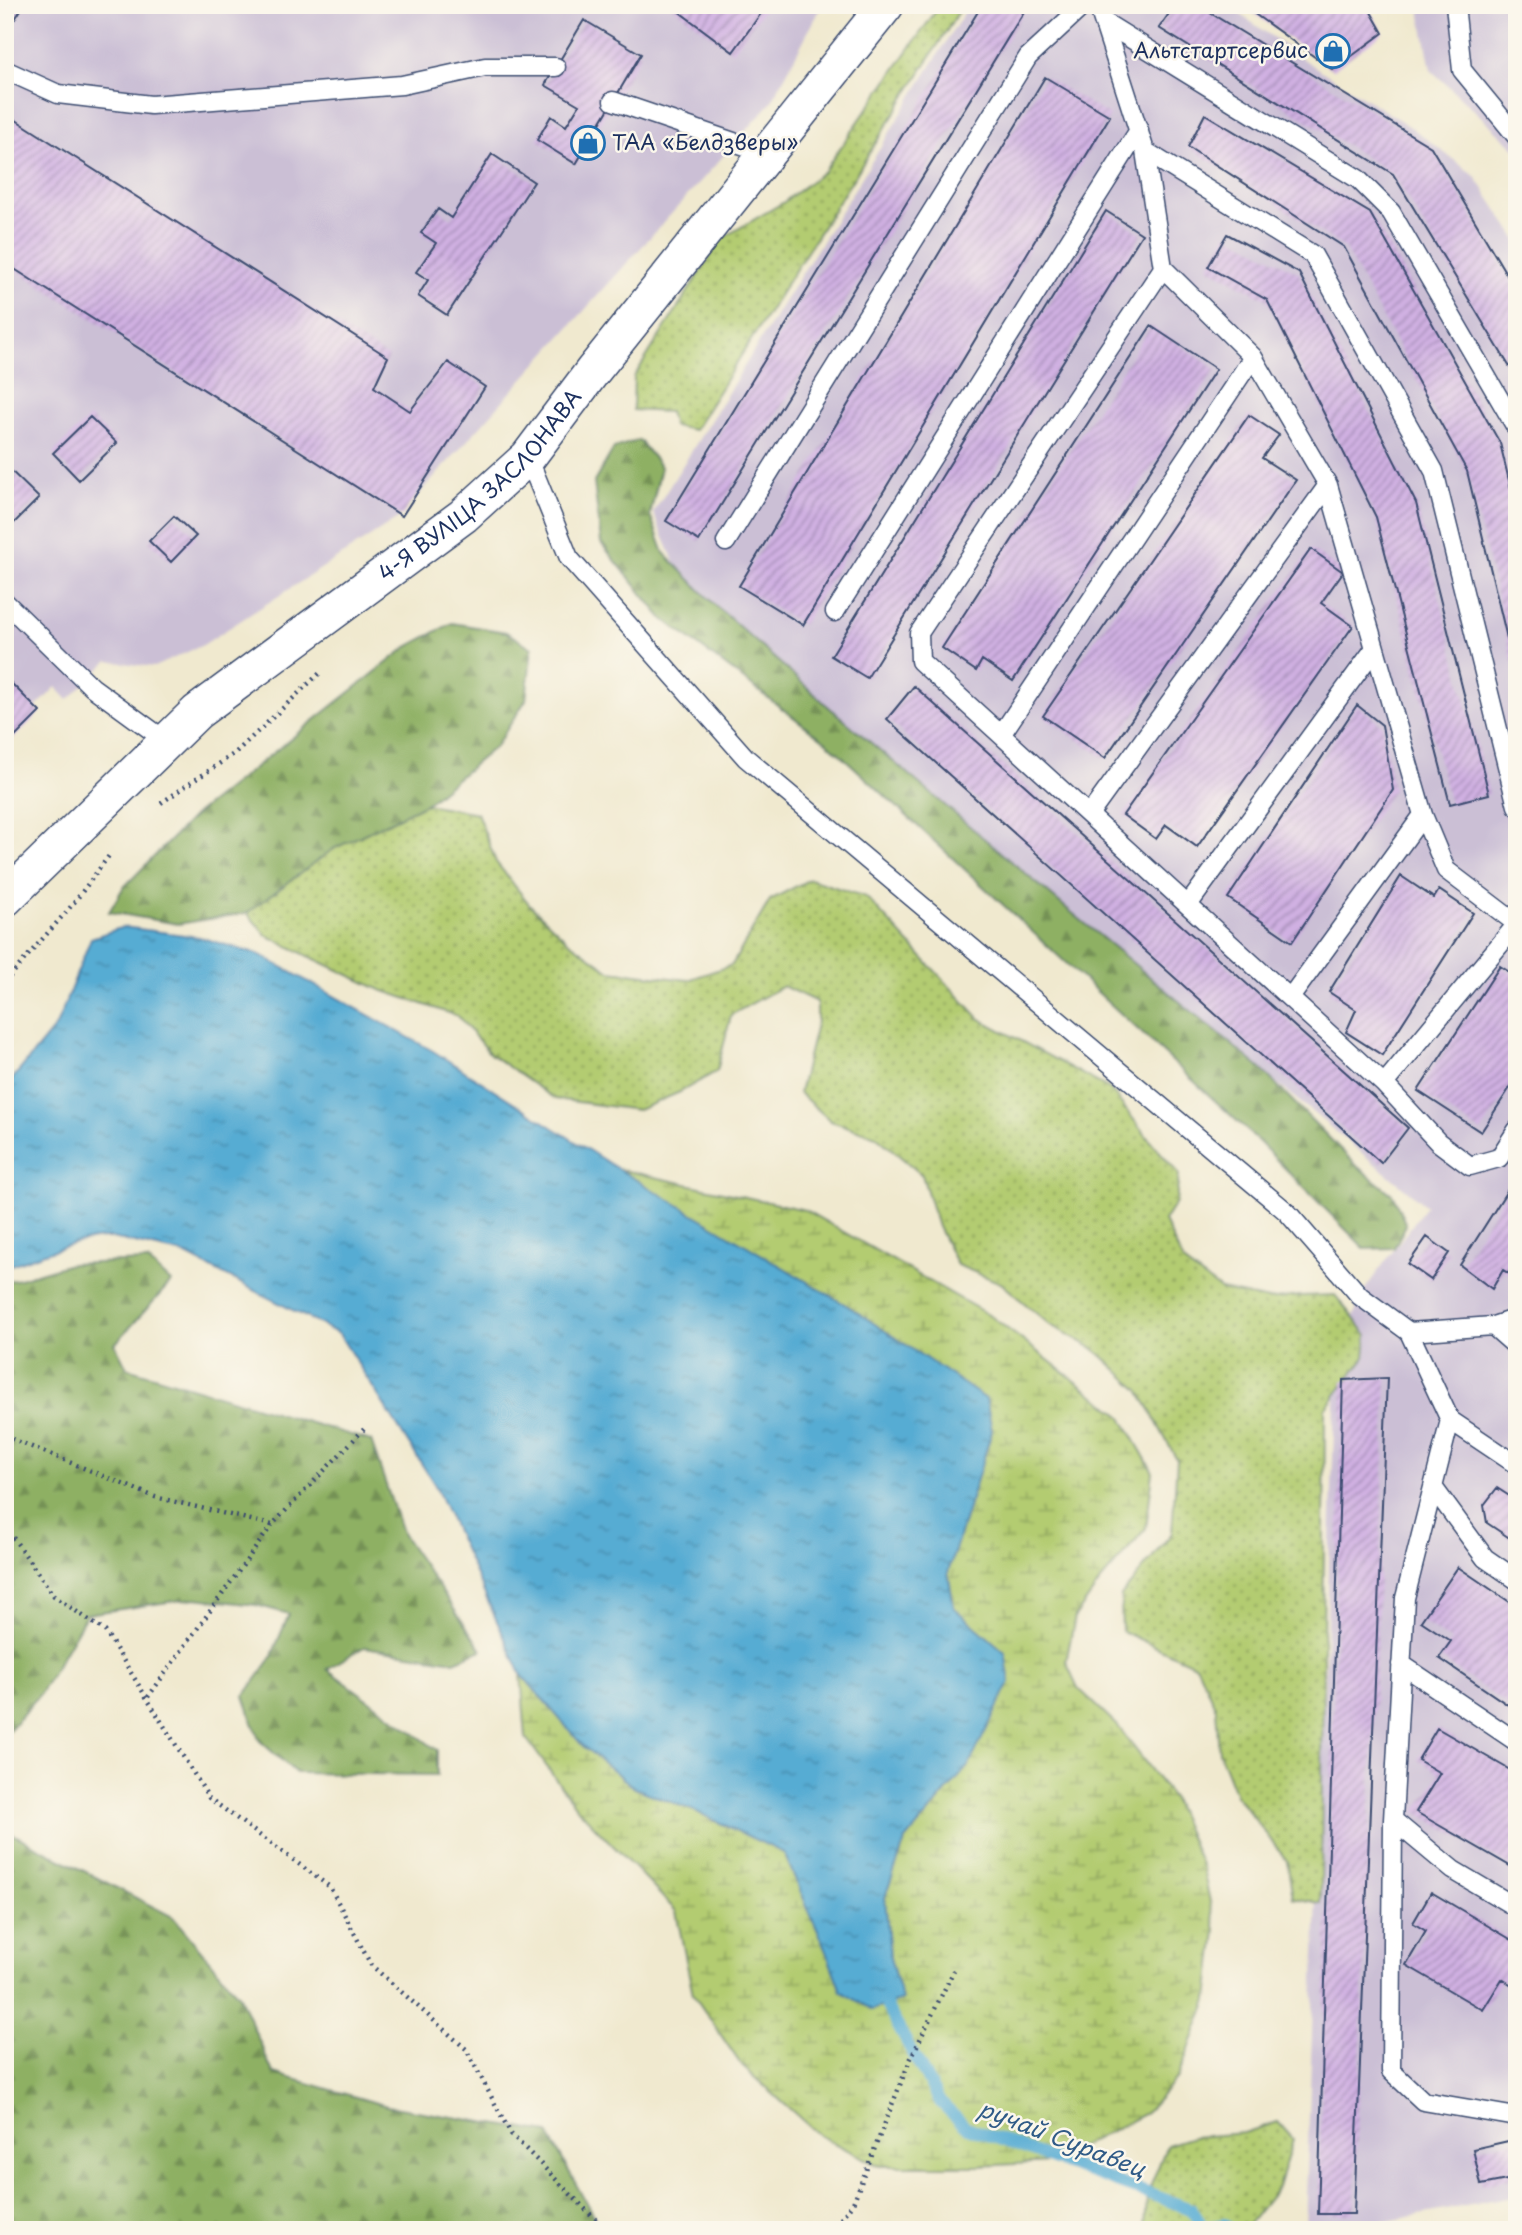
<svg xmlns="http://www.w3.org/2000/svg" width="1522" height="2235" viewBox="0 0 1522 2235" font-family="'Playpen Sans',sans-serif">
<defs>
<pattern id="grass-dots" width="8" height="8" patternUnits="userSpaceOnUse" patternTransform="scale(1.75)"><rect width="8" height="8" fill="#b3cc71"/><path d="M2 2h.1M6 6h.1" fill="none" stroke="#91a660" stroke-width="1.8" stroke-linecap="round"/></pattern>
<pattern id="forest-firs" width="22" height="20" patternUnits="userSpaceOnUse" patternTransform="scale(1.75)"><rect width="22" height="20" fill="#8eb063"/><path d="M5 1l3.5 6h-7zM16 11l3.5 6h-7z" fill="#739055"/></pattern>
<pattern id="wetland-marsh" width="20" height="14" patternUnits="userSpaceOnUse" patternTransform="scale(1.75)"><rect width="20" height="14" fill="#b3cc71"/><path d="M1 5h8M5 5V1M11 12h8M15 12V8" fill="none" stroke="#91a660"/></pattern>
<pattern id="water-ripples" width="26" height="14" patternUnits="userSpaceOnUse" patternTransform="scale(1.75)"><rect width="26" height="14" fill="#56acd3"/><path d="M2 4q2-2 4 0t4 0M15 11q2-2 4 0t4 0" fill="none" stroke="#468cae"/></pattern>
<pattern id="building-hatch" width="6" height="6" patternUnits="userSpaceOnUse" patternTransform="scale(1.75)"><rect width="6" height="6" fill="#d0b0e2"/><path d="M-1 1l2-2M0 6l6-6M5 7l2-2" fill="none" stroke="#a890ba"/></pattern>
</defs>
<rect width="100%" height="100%" fill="#fbf7ec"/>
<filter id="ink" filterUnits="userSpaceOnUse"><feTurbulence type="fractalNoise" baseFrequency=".0143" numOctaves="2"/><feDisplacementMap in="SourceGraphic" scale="14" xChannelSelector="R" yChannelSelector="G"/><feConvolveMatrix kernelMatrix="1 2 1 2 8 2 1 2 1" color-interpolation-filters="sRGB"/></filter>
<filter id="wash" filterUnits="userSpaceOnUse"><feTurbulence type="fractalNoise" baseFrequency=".00686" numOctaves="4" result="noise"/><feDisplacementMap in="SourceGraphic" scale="28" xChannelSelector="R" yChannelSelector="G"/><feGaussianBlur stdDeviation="1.57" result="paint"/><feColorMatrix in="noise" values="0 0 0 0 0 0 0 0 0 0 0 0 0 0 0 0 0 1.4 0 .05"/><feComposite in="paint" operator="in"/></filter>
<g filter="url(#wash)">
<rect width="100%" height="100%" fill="#f0e9cf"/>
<path fill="#cbbfd5" d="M5,5H822L771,103L396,520L203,645L154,667L108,661L68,700L56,687L5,739Z
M969,5H1227L1309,63L1412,128L1475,176L1517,240V2196L1353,2228L1305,2226L1336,1376L1360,1296L1426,1206L691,600L653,513Z
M1419,5H1517V150L1431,70Z"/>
<path fill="url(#grass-dots)" stroke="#677e68" stroke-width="2" d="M940,5H963L694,430L673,426L669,412L633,410L634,377L721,239L784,202L824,171Z
M426,804L477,813L496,862L530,905L568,941L610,971L688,980L732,965L770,900L810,879L866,897L980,1019L1110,1089L1148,1138L1179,1174L1176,1202L1164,1221L1184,1263L1221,1290L1268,1300L1299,1296L1335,1295L1367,1335L1365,1357L1325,1409L1321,1903L1293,1898L1287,1861L1236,1795L1219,1752L1216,1709L1197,1666L1122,1631L1121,1596L1172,1533L1177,1460L1139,1390L1093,1348L1050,1325L1001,1283L957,1265L938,1227L922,1175L876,1136L831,1121L799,1093L817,1021V1002L783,986L731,1015L717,1071L680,1092L638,1110L555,1099L490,1054L458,1016L381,990L304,954L266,935L247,913L333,849Z
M1278,2122L1293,2139L1278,2187L1248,2225L1236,2230H1145L1147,2195L1167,2145L1193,2137L1244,2133Z"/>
<path fill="url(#forest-firs)" stroke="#547060" stroke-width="2" d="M639,440L661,467L650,515L664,553L716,606L830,708L1065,907L1260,1068L1358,1167L1393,1195L1406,1225L1394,1248L1365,1249L1251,1134L829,744L662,618L601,543L594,482L614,448Z
M452,623L506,632L532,648L526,700L496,746L426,804L333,849L247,913L178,924L109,912L123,888L196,814L407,647Z
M148,1261L171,1282L115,1344L127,1368L371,1441L403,1535L482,1650L454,1661L364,1647L327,1669L437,1750V1775L296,1773L259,1740L244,1696L270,1660L289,1614L256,1605L195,1598L87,1614L40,1694L5,1735V1281L16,1280L70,1264Z
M5,1830L173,1917L240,1997L273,2073L387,2106L548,2133L601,2230H5Z"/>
<path fill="url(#wetland-marsh)" stroke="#677e68" stroke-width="2" d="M618,1169L805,1210L992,1317L1121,1416L1153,1472L1146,1528L1100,1582L1075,1617L1066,1662L1078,1688L1117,1725L1173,1799L1203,1869L1216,1930L1208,2000L1178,2077L1146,2113L1050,2162L979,2166H879L820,2136L742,2066L693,1994L676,1911L577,1808L526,1738L521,1674L583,1746L635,1788L697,1812L784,1853L821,1938L841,1991L902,2000L890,1958L885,1897L905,1841L969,1765L1005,1652L954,1608L948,1572L992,1431L986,1399L851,1308Z"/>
<path fill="url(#water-ripples)" stroke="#386e98" stroke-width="2" d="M123,927L199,937L260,955L433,1051L618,1169L851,1308L986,1399L992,1431L948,1572L954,1608L1005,1652L1010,1682L969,1765L905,1841L885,1897L890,1958L902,2000L872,2010L841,1991L821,1938L784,1853L697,1812L635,1788L583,1746L521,1674L435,1485L339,1334L184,1254L117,1239C90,1233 33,1258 5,1267V1088L56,1026L91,938Z"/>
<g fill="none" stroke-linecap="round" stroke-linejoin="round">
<path stroke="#56acd3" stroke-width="12" d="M886,2005L940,2102L966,2127L1191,2209L1205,2228L1224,2224L1232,2230"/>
</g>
<g id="blocks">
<path fill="url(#building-hatch)" d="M5,5H24L15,19L5,13Z
M670,5H767L733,52Z
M982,5H1028L699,541L666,521Z
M1175,5H1197L1431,147L1517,292V379L1393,174L1159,28Z
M1242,5H1367L1383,33L1333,70Z
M584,20L641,54L576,164L537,140L551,116L566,126L579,105L545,85Z
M1045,77L1110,116L803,625L739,586Z
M5,113L388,357L374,387L410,411L448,362L485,387L402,516L5,263Z
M1205,114L1370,213L1500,443L1517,514V680L1467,471L1344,247L1188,147Z
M492,154L534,182L447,315L418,296L428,280L416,272L436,243L421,233L438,209L451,218Z
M1106,211L1142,234L867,678L831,656Z
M1227,234L1299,273L1416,503L1489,794L1450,804L1376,517L1267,300L1208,267Z
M1151,326L1216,369L1013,681L982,660L976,671L942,648Z
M1249,415L1279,435L1262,458L1296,480L1105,758L1043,716Z
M90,417L117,443L79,480L53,453Z
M5,465L39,498L5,532Z
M174,516L196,536L171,562L149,541Z
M1311,549L1343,572L1321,603L1353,626L1197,847L1166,825L1156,839L1123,815Z
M5,677L40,712L5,747Z
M914,686L1408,1128L1381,1163L887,719Z
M1357,705L1382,725L1393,790L1292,942L1228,898Z
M1401,876L1434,898L1439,890L1473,913L1382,1055L1346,1032L1356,1010L1329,992Z
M1500,966L1517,977V1077L1481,1132L1418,1091Z
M1517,1175V1279L1503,1270L1492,1289L1460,1265Z
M1427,1237L1449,1253L1431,1280L1408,1264Z
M1387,1378L1354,2214H1318L1343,1380Z
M1497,1488L1517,1501V1543L1487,1523L1484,1505Z
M1458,1567L1517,1607V1711L1439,1658L1451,1641L1421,1621Z
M1437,1728L1517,1774V1870L1416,1812L1440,1773L1418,1760Z
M1431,1892L1517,1943V1988L1502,1979L1483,2010L1406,1965L1426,1931L1413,1923Z
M1517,2139V2178L1481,2185L1473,2149Z"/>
</g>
</g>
<g filter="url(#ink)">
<use href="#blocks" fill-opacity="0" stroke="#3b4b6f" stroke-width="2"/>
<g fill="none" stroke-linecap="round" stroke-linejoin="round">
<g stroke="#3b4b6f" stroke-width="21">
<path id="lane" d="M1098,5L1145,151L1163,268L919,633L920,661L1384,1084L1517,924
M1455,5L1462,70L1517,137
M1104,22L1358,179L1391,212L1517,429
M5,70L58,94L151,105L402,85L485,67H556
M613,101L766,153
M1145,151L1313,255L1434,471L1517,806
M1253,357L1328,485L1423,815L1446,870L1517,924
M528,457L569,558L746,758L1287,1212L1360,1296L1409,1332L1493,1326L1517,1318
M726,542L1028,57L1084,5
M5,602L92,687L166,741
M835,612L1139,130
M1001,735L1253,357L1163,268
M1089,815L1328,485
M1188,905L1375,648
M1290,998L1423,815
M1384,1084L1438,1142L1470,1166L1499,1158L1517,1130
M1493,1326L1517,1347
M1409,1332L1450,1420L1405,1598L1393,1820L1391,2071L1423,2101L1517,2117
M1450,1420L1517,1465
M1433,1487L1485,1558L1517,1580
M1401,1664L1517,1742
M1393,1820L1453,1870L1517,1908"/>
</g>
<g stroke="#3b4b6f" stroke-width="38">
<g id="street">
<path id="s1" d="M5,899L197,712L463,516L528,457L592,372L886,5"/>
</g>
</g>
<path stroke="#3b4b6f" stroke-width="4.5" stroke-dasharray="2 5" stroke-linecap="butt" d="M161,803L235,753L322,671
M5,982L73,904L111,853
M5,1436L155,1497L272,1525L366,1427
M5,1526L54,1596L105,1631L209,1798L330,1887L371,1965L466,2049L511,2134L606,2230
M148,1697L272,1525
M832,2230L853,2203L910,2060L954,1970"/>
<use href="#lane" stroke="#fff" stroke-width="18"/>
<use href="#street" stroke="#fff" stroke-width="35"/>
</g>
</g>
<defs>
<g id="shop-ring" transform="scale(1.75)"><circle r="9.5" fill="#fbf7ec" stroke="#1f6fb2" stroke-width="1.5"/><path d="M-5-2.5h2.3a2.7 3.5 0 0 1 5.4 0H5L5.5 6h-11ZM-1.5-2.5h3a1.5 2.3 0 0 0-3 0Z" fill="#1f6fb2"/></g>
</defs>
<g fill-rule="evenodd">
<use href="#shop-ring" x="1333" y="51"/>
<use href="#shop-ring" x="588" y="143"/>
</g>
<g text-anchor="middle" stroke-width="5" stroke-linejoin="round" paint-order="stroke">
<g font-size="21" fill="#1b2f5e" stroke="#fbf7ec" text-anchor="end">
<text x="1308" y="58">Альтстартсервис</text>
<text x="612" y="150" text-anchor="start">ТАА «Белдзверы»</text>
</g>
<g font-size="21" fill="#1b2f5e" stroke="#fbf7ec">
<text dy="7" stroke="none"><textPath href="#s1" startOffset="632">4-Я ВУЛІЦА ЗАСЛОНАВА</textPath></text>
</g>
<g font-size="23" font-style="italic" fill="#305b87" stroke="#fbf7ec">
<text transform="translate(1062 2139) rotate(21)" y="8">ручай Суравец</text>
</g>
</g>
<rect width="1522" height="2235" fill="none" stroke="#fbf7ec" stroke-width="28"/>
</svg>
